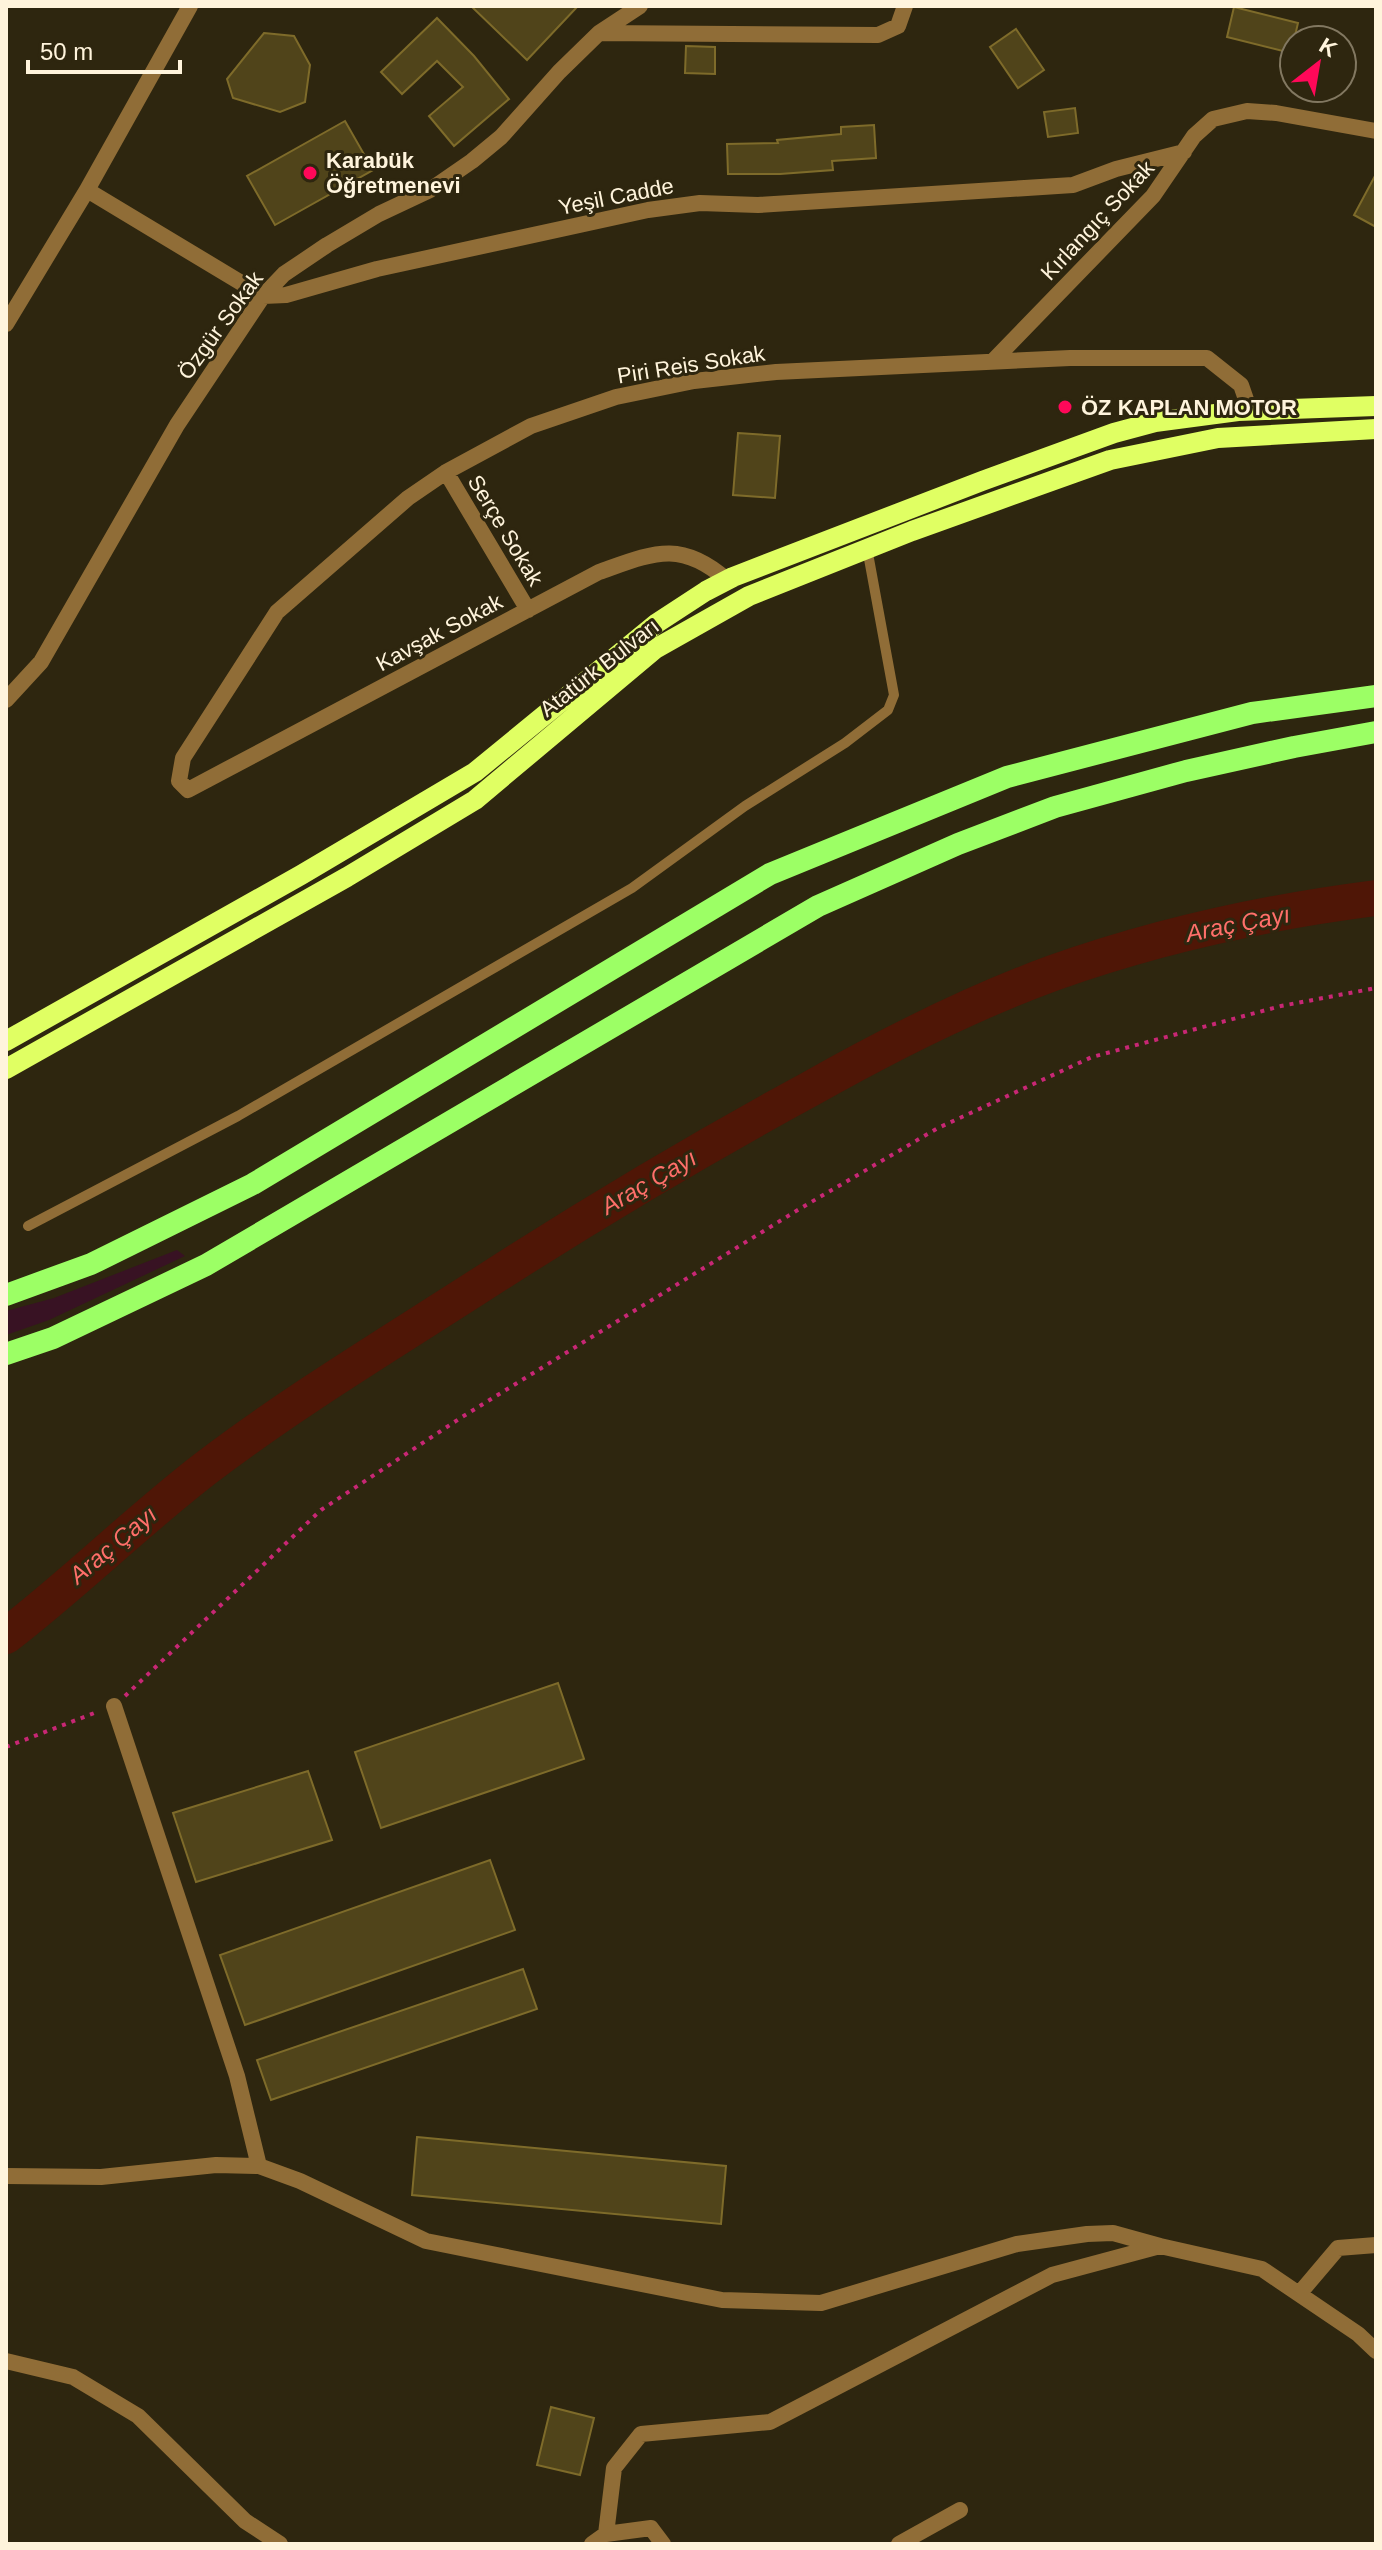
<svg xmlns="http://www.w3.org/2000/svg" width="1382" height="2550" viewBox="0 0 1382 2550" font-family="Arial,sans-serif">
<rect width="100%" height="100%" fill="#2e260f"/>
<path fill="#381223" d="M177,1250L185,1256L49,1320L6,1335V1311L54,1298Z"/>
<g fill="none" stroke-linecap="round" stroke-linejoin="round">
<path stroke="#4f1606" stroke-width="36" d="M6,1636C75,1583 137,1521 206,1468C298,1398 399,1338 496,1275C599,1209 703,1147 810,1089C888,1045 968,1004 1053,973C1157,936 1266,912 1376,898"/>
</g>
<path fill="#50441a" stroke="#7e6b2a" stroke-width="2" d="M471,6H578L527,60Z
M1234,7L1298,23L1291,53L1227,37Z
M437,18L474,56L509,99L454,146L429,116L463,87L437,61L402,94L381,72Z
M1016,29L1044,70L1018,88L990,47Z
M264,33L294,36L310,65L305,102L280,112L233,98L227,79Z
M686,46L715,47V74L685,73Z
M1075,108L1078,133L1048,137L1044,112Z
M345,121L373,170L275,225L247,176Z
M874,125L876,158L832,161L833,170L780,174H728L727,144L778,143L777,140L841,134V127Z
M1376,174V227L1354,215Z
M738,433L780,436L775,498L733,495Z
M558,1683L584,1759L381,1828L355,1752Z
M308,1771L332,1840L196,1882L173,1813Z
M490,1860L515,1930L245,2025L220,1955Z
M523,1969L537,2009L271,2100L257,2060Z
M417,2137L726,2166L721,2224L412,2195Z
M551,2407L594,2418L580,2475L537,2465Z"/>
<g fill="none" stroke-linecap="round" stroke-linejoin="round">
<path stroke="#c82775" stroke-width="4" stroke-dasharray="4 6" stroke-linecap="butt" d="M125,1696L321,1510L462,1417L801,1208L938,1128L1092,1057L1281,1006L1376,988
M6,1747L97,1712"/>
<path stroke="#906d37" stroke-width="10" d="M28,1226L238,1116L632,888L745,806L845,743L888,710L894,695L867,548"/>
<path stroke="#906d37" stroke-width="16" d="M600,33L878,35L898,26L905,6
M87,190L263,296L286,295L377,269L648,210L700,203L758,205L1073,185L1116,169L1184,152
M6,324L87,190L190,6
M992,362L1153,196L1194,136L1213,119L1247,111L1276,113L1376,131
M446,472L528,610
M727,580C680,539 653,553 599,572L188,790L179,781L183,758L277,612L408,498L446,472L531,426L616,397L694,381L776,372L1070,358H1207L1241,385L1250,411
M6,700L41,662L177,425L263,296L284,274L327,245L379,214L430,190L472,161L501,137L559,72L599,33L640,6
M114,1706L237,2076L259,2166
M6,2176L101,2177L216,2165L259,2166L300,2181L426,2241L722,2300L821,2303L1017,2244L1087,2234L1113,2233L1160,2246
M1299,2294L1338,2248L1376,2245
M6,2361L73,2377L138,2416L245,2521L280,2544
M606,2534L614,2468L641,2434L770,2422L1052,2275L1160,2246L1262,2269L1358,2334L1376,2351
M592,2544L606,2534L651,2528L663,2544
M899,2544L960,2510"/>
<path stroke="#e0ff63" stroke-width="20" d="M6,1041L301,875L475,772L657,623L706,591L733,577L982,481L1114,433L1155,422L1238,411L1376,406
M6,1069L347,877L475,800L655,649L749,596L912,531L1110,460L1218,438L1376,429"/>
<path stroke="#9cff65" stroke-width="22" d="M6,1295L91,1264L253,1184L770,874L1007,777L1252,713L1376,696
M6,1354L53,1338L206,1265L818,906L958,844L1055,807L1186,771L1294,747L1376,732"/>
</g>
<g fill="#ff0859" stroke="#2e260f" stroke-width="3">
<circle cx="310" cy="173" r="8"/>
<circle cx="1065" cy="407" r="8"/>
</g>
<g text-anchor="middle" stroke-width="6" stroke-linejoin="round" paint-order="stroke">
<g font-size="22" font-weight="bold" fill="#fff4dc" stroke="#2e260f" text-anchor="start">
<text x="326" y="168">Karabük<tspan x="326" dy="25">Öğretmenevi</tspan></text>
<text x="1081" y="415">ÖZ KAPLAN MOTOR</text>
</g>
<g font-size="22" fill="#fff4dc" stroke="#2e260f">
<text transform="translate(616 196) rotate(-11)" y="8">Yeşil Cadde</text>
<text transform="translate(1097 220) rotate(-47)" y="8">Kırlangıç Sokak</text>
<text transform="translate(220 325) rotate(-54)" y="8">Özgür Sokak</text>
<text transform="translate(691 364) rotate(-9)" y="8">Piri Reis Sokak</text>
<text transform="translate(506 530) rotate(59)" y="8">Serçe Sokak</text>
<text transform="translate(439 632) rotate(-28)" y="8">Kavşak Sokak</text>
<text transform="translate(599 667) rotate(-38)" y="8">Atatürk Bulvarı</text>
</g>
<g font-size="24" font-style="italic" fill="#ff6f6a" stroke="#2e260f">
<text transform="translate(1238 924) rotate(-11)" y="8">Araç Çayı</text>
<text transform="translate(649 1182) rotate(-30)" y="8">Araç Çayı</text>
<text transform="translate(113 1545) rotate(-40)" y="8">Araç Çayı</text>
</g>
</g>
<rect width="1382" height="2550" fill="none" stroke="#fff4dc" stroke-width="16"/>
<g transform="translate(1318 64) rotate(31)"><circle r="38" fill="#2e260f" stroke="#827861" stroke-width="2"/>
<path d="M0-6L14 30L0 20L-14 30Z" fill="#ff0859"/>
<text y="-12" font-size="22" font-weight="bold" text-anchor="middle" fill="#fff4dc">K</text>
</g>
<path d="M28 60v12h152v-12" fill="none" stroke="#fff4dc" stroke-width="4"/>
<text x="40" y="60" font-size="24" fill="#fff4dc" stroke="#2e260f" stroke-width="6" paint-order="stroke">50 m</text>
</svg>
